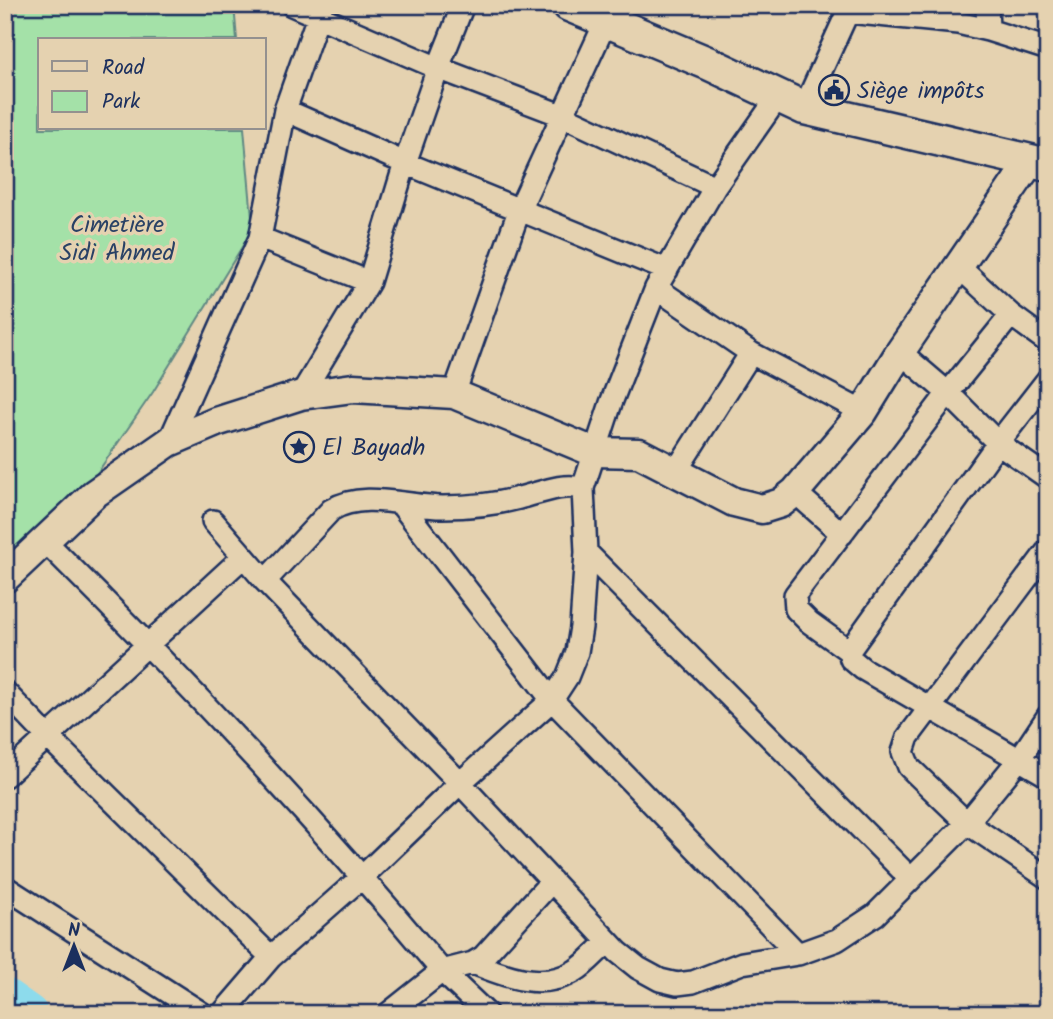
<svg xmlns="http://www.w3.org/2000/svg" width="1053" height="1019" viewBox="0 0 1053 1019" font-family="Kalam,sans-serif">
<rect width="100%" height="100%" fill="#e5d2b0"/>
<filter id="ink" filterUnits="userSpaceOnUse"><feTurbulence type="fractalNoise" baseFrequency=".0143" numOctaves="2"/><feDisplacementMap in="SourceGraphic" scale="14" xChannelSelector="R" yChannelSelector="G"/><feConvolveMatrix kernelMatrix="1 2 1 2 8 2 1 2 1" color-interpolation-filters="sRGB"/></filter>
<g filter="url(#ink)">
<path fill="#a4e1a8" stroke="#608883" stroke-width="2" d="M5,5H234L237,40H40V128H244L253,229L153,392L84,492L5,559Z"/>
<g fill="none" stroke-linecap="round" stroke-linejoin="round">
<path stroke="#8ddbec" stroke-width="38" d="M5,997L29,1014"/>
<g stroke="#1b2f5e" stroke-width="26">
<path id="street" d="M292,5L438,68L561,115L715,187
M848,12L958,23L988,30L987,5
M988,30L1048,49
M804,108L851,5
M285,110L405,163L667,270
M260,238L369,282
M656,288L751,353L863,412
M1011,315L1048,342
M900,352L948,393L998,443L1048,478
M1048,379L998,443L849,651L851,659L863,669L1048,776
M454,394L520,208L606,21L621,5
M301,395L369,282L405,163L438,68L463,5
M169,442L260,238L285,110L322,5
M676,471L751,353
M795,492L842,534
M400,503L552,700L798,954
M213,521L265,581L460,783L618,952L638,968L660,980L677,984L693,982L742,963L798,954L837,940L875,915L967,823L1020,758L1048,716
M44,540C183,678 317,821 442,971L473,963L483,957L552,881
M1048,550L908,737L903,752L909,767L967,823L1048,878
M586,552L910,878
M265,581L331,510C363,490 408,507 443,507C467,507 496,504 519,498C541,493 560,483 583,488
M849,651L809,622L796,609L795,595L948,393L1011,315L959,267
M5,692L48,737L271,957
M5,776L243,557
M5,887L203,1014
M473,963C505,976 542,991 575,971C587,964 597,951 608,942
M222,1014L271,957L363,876L460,783L552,700L567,677L577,652L581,627L586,552L583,488L611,403L656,288L715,187L778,97
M388,1014L442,971L487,1014"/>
</g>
<g stroke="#1b2f5e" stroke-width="33">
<path id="secondary" d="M5,578L94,494L169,442L216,422L301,395L353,388L454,394L594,452L639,453L734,502L762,509L781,503L795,492L863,412L900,352L1030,162"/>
</g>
<g stroke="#1b2f5e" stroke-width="37">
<path id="primary" d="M569,5L710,64L804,108L1048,165"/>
</g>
<use href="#street" stroke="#e5d2b0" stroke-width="21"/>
<use href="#secondary" stroke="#e5d2b0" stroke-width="28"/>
<use href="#primary" stroke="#e5d2b0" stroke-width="32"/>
</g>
</g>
<defs>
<g id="civic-ring" transform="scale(1.575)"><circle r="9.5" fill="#e5d2b0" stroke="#1b2f5e" stroke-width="1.5"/><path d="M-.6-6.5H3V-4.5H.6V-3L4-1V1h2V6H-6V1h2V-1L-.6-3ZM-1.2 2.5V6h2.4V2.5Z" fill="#1b2f5e"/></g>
<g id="sight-ring" transform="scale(1.575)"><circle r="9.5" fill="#e5d2b0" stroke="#1b2f5e" stroke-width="1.5"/><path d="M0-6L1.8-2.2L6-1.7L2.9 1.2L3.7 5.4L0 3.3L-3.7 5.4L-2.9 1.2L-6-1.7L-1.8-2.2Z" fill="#1b2f5e"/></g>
</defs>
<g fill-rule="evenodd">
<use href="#civic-ring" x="834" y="90"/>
<use href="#sight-ring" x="299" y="447"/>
</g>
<g text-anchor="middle" stroke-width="7" stroke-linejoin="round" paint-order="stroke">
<g font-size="24" fill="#1b2f5e" stroke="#e5d2b0" text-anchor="start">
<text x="857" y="98">Siège impôts</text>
<text x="322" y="455">El Bayadh</text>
</g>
<g font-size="24" fill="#294165" stroke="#e5d2b0">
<text x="117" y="232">Cimetière<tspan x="117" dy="28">Sidi Ahmed</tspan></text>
</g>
</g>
<rect width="1053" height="1019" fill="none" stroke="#e5d2b0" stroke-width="28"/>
<rect x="14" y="14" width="1025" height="991" fill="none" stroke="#1b2f5e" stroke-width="2.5" filter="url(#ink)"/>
<rect x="38" y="38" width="228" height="91" fill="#e5d2b0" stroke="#94918f" stroke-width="2"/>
<rect x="52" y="61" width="35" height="10" fill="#e5d2b0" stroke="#94918f" stroke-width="2"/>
<text x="102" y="74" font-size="21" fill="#1b2f5e">Road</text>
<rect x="52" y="91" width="35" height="21" fill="#a4e1a8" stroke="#94918f" stroke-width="2"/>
<text x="102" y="108" font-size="21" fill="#1b2f5e">Park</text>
<g transform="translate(74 946)" stroke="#e5d2b0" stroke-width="5" paint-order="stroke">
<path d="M0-5L12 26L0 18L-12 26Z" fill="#1b2f5e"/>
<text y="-10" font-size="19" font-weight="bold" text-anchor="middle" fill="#1b2f5e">N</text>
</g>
</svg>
